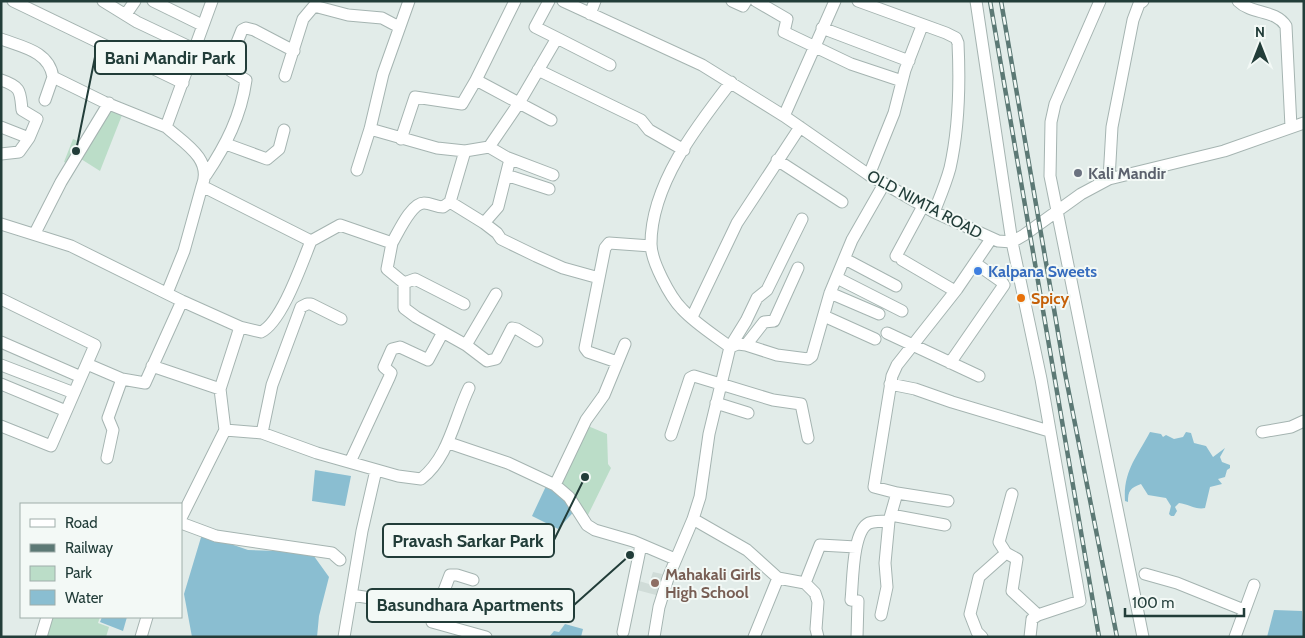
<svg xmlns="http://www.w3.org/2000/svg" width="1305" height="638" viewBox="0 0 1305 638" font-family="Cabin,sans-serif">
<rect width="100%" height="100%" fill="#e2ece9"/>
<path fill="#d0dcd8" d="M653,572L662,574L656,595L637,590L639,581L649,584Z"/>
<path fill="#bbddc8" d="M109,103L124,110L100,171L81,159L75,167L64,162L73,139L83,143Z
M588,426L607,434L608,464L611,468L587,517L560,486Z
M50,617H100L98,623L109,627L106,637H43Z"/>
<path fill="#8abed1" d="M1150,432L1161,434L1163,437L1166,435L1174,439L1183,437L1186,432L1191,433L1194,443L1206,446L1213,457L1225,448L1220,457L1222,462L1230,465V468L1227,470L1225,477L1218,479L1222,484L1210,487L1205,508C1196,510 1188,504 1179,503L1175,507L1177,511L1174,516H1171L1169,514L1171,506L1166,498L1148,495L1141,484C1130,488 1128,491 1128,502L1125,501C1123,471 1137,457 1150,432Z
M315,470L351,476L345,506L312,501Z
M547,484L579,506L558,529L532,516Z
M202,534L248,550L311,552L329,577L319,616L317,637H192L184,594Z
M1274,610L1302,611L1304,637H1267Z
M102,617H127L123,631L100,622Z
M565,624L583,629L581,637H549L554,631L559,632Z"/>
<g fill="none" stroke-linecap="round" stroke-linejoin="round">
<g stroke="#a5b4b1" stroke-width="13">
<path id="minor" d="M13,1L183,83
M103,1L137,22L194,49
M153,1L202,25
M212,1L166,127C184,143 213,159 202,186L311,241L340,225L392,243L387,269L404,283V308L416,317L466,345L487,361L496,359L512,328L517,329L537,341
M549,1L535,27L557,38L519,103L551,120
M563,1L702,65L784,116L869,175L934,212L998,241L1012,242L1024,235L1081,194L1109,179L1224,151L1304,123
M732,1L743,6L746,1
M756,1L787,19L784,32L851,64L902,81
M858,1L946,33L956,38L958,43C960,84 959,128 950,168C946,183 940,197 934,212
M976,1L1012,242L1041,379L1080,601L1038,615
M1100,1L1055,104L1051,122L1050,176L1143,637
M1238,1C1252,15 1275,9 1286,26L1291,127
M126,14L135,1
M590,14L595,1
M822,28L909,61
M557,38L610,65
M1,39C22,47 49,51 53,77L104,102L166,127
M538,70L641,120L649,130L684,150
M285,76L303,19L314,6L348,15L382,18L399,27
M1,80C22,87 20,92 22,110L37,119L29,138L1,127
M45,100L53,77
M784,116L835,1
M370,129L437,148L465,151
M401,139L415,97L462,104L476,80
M226,144L267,159L279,149L284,130
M489,147L506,157L553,175
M1,154L19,152L29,138
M510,159L498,207L484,223L497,233L501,239L536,256L563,268L599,278
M777,160L842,202
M357,170L370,129L383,74L409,1
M206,175C226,145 241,116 246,80L231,71L228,65L242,30L246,28L254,30L294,51
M506,175L549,189
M869,175L894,113L905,70L922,26
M1109,179L1112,127L1133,20L1139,4L1143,1
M450,202L484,223
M1,224L71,246L182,301L240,327L220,389L225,430L262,433L317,453L398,476L421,479C449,457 454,419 469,388
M35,233L61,182L109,103
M392,243C398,233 411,203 424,203C431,203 436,207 443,207L450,202L465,151L489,147L519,103L476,80L515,1
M896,256L923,206
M845,259L896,286
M902,260L955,291
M837,278L902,311
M404,283L415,279L464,304
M167,293L184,251L202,186
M830,293L879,314
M1,299L95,345L51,446L1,426
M824,316L875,339
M692,317L737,223L800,127
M240,327L261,332C282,322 302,263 311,241
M887,333L979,376
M1,342L81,377
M466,345L496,294
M746,345L764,322L774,321L798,268
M730,347L738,344L746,345L777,355L808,359L812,356L830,293L852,240L884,184
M730,347L746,321L757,298L767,290L802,219
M617,362L588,352L585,348L605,248L609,243L651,246
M950,363L1004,285L1002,282L975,263
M87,364L122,379L145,383L182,301
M1,365L74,393
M152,366L220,389
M1,384L66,411
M890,384L915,389L952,402L1049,431
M716,403L748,413
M1262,432L1291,427L1304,421
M262,433L272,385L301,307L307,304H311L341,319
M671,435L690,378L694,376L773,400L801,404L808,438
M449,443L508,463L555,485L569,497L587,525L595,530L633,541L675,559
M107,458L113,430L108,418L122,379
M350,462L389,378L391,373L384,367L392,349L400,347L428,360L443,332
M555,485L586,420L604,395L625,344
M897,493L948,501
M891,515L945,525
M181,518L225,430
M693,519L747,550L778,578L805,583L815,593L818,602L816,629L818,637
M181,523L216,536L332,553L340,560
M1006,553L1017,559L1012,591L1038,615L1032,619L1030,637
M1145,574L1177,583L1244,610
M473,580L457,575H450L432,622L486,637
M805,583L820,545L856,547
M351,595L436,608
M881,615L887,587L885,563L889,521
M623,632L641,545
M41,637L47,617
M141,637L147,617
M344,637L362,531L376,470
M654,637L659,607L668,578L693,519L700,497L709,434L730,347C714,335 696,324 682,309C670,297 651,261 651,244C651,185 696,127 731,82
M754,637L778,578
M857,637L858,601L851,600C853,583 852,531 869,523C875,521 883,521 889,521L897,493L874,487L892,376L897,365L957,289L991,239
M982,637L977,632L970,614L979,577L1006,553L999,542L1012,494
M1235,637L1254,585"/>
</g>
<use href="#minor" stroke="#fff" stroke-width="11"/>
<g stroke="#5c7975" stroke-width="4.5">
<path id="rail" d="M990,1L1099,637
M1001,1L1065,373L1117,637"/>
</g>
<use href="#rail" stroke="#f3f9f6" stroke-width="2.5" stroke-dasharray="8" stroke-linecap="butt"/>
</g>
<circle fill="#6b7280" stroke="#f3f9f6" stroke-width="2" cx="1078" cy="173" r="5"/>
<circle fill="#3f7fe0" stroke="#f3f9f6" stroke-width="2" cx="978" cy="271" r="5"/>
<circle fill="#e8710a" stroke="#f3f9f6" stroke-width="2" cx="1021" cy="298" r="5"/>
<circle fill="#8d6e63" stroke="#f3f9f6" stroke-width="2" cx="655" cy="583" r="5"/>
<g text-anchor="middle" stroke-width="4" stroke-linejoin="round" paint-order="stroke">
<g font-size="16" font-weight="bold" fill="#5b616d" stroke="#f3f9f6" text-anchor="start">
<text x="1088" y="179">Kali Mandir</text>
</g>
<g font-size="16" fill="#223d39" stroke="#f3f9f6">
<text transform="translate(925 204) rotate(28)" y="6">OLD NIMTA ROAD</text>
</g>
<g font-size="16" font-weight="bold" fill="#366cbe" stroke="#f3f9f6" text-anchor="start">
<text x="988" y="277">Kalpana Sweets</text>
</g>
<g font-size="16" font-weight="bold" fill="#c56008" stroke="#f3f9f6" text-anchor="start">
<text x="1031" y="304">Spicy</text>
</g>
<g font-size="16" font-weight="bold" fill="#785e54" stroke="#f3f9f6" text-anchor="start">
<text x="665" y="580">Mahakali Girls<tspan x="665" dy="18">High School</tspan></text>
</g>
</g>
<path fill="none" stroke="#223d39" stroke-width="2" d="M76 151L95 57M585 477L554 540M630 555L574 605"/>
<g fill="#223d39" stroke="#f3f9f6" stroke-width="2">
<circle cx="76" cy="151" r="5"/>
<circle cx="585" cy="477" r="5"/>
<circle cx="630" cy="555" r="5"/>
</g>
<g fill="#f3f9f6" stroke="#223d39" stroke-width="2">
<rect x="95" y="41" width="151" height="33" rx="5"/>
<rect x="383" y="524" width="171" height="33" rx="5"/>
<rect x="367" y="589" width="207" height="33" rx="5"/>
</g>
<g font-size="18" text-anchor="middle" font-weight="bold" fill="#223d39">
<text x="170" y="64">Bani Mandir Park</text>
<text x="468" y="547">Pravash Sarkar Park</text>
<text x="470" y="611">Basundhara Apartments</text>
</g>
<rect width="1305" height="638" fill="none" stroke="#223d39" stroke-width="5"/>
<rect x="20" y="503" width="162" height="115" fill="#f3f9f6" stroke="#9faeaa"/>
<rect x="30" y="519" width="25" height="8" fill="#ffffff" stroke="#9faeaa"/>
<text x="65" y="528" font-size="15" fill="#223d39">Road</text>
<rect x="30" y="544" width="25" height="8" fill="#5c7975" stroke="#9faeaa"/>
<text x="65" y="553" font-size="15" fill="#223d39">Railway</text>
<rect x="30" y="566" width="25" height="15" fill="#bbddc8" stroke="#9faeaa"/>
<text x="65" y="578" font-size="15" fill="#223d39">Park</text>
<rect x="30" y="590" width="25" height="15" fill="#8abed1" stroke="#9faeaa"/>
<text x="65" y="603" font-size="15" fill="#223d39">Water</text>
<g transform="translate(1260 45)" stroke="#f3f9f6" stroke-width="4" paint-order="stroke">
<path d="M0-4L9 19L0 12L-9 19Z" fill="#223d39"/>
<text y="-8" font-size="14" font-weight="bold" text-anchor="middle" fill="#223d39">N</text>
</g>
<path d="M1125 608v8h119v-8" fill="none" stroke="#223d39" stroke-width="2.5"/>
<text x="1132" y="608" font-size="15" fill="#223d39" stroke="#f3f9f6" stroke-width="4" paint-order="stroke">100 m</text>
</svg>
